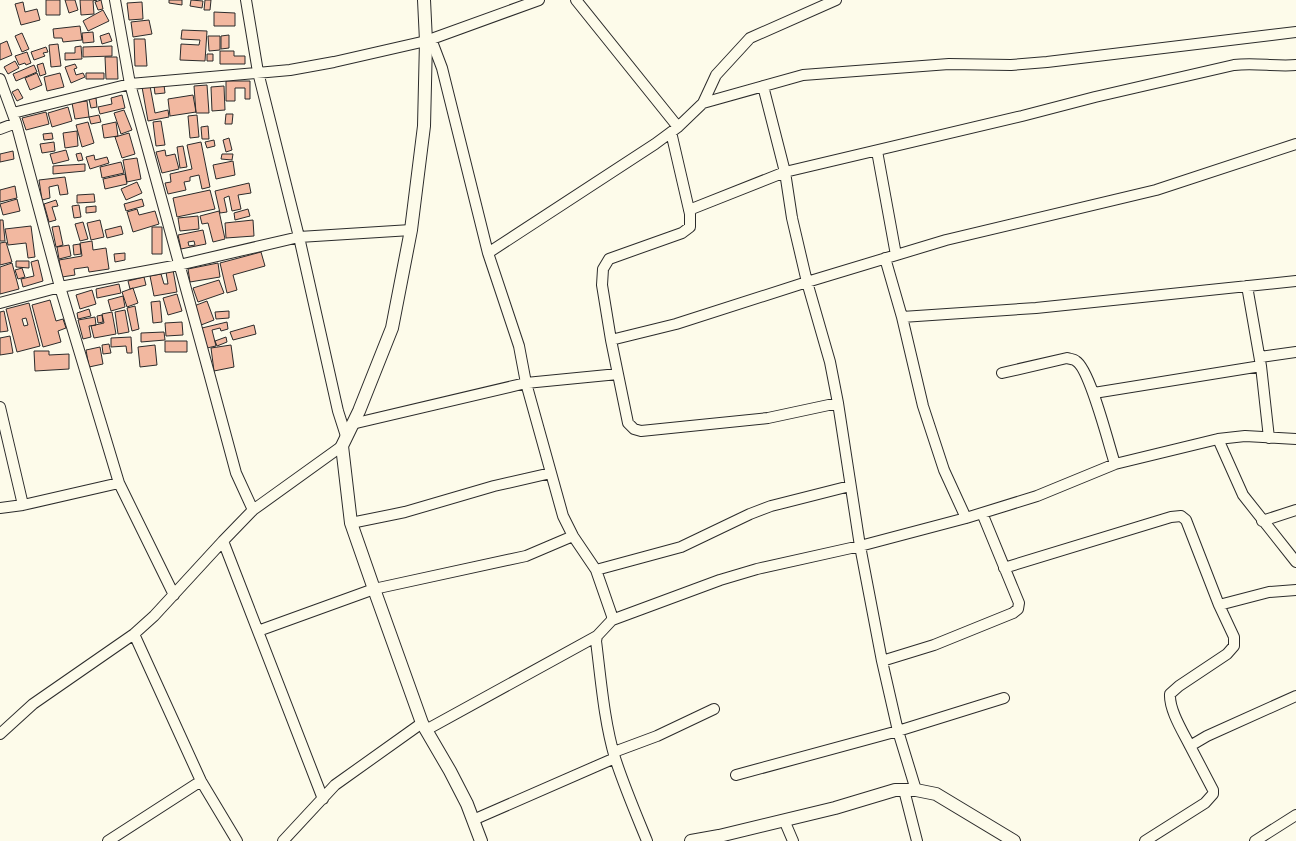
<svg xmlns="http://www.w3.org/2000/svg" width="1296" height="841" viewBox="0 0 1296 841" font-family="'Source Serif 4',serif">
<rect width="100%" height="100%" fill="#fdfbea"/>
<path fill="#f2b8a0" stroke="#2b2b2b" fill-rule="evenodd" d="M46,0H60V15H46Z
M65,0H75L78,10L69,13Z
M80,0H97L93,1L94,14L81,15Z
M101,0L103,9L98,10L95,2Z
M169,0H182V5L169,3Z
M191,0L203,1L202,8L190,6Z
M205,0H211L210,10H204Z
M23,2L25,12L37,9L40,20L21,25L15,4Z
M142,2L143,19L129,20L127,3Z
M103,10L109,21L88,31L83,21Z
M214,12L235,13V26H214Z
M149,20L152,34L133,37L131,22Z
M80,26L82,40L63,42L62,38H54L53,29Z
M182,30L207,31L205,61L180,60L181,44L199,45L200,40L181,39Z
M93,32L94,42L83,43L82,33Z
M22,33L29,49L22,52L15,36Z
M109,33L112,41L102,44L100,36Z
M229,35V48L221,49V36Z
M208,36H220V50L209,51Z
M134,39H145L147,66H135Z
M7,41L12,55L0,60V44Z
M58,44L61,66L51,67L49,45Z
M81,46L82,59L65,60V53H75V47Z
M112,46V56L83,57V47Z
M46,47L48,52L43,53L45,56L34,60L31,52Z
M220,51H234V56H245V64H220Z
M27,52L31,63L26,65L25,63L19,65L15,56Z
M207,54H213V61H207Z
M105,57H117L118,79H106Z
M15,61L19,68L8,74L4,67Z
M43,63L46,74L40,76L37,65Z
M75,64L77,68L74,69L76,75L83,73L85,77L71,83L65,67Z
M34,65L37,72L16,81L13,74Z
M37,73L42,85L30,90L25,78Z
M60,73L64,87L47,91L44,77Z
M86,73H104V79H86Z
M226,81H250V99H245V88H235V101H226Z
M164,85L165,93L155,94L154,86Z
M207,85L209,113H196L194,86Z
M150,86L155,113L168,110L169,117L148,121L142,87Z
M224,86L225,110L212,111L211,87Z
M18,89L23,98L17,101L12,92Z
M122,95L125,108L100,114L98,107L112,104L111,98Z
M193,95L196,112L170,116L168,99Z
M96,98L97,107L91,108L89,99Z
M87,101L89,117L75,119L72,103Z
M68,107L72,121L52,127L48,113Z
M124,110L132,130L121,134L114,113Z
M46,112L49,124L26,130L22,118Z
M226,114H233L232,124H225Z
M99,115L101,122L91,124L89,117Z
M197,115L199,137L190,138L188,116Z
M161,121L165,145L156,146L153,122Z
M88,122L94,143L82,147L76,125Z
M116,122L118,136L104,138L102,125Z
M208,126L209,139H202L201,127Z
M77,131L78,146L65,148L63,133Z
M52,133L53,139L44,140L43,134Z
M129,133L135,154L122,158L115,137Z
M229,138L232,150L226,152L223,140Z
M214,140L215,146L207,148L205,142Z
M54,142L55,151L42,153L40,144Z
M201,142L210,187L202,189L199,175L190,177V181L184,182L186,190L168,194L165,183L171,182L170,174L192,169L187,145Z
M183,146L187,167L180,168L177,147Z
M66,150L69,160L53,164L50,154Z
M165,150L166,156L175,154L179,169L162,173L156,152Z
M13,151L14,159L0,162V154Z
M81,153L83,160L78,161L76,154Z
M222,154H233L232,160L221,159Z
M94,155L95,160L107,157L109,163L90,169L86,157Z
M137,158L141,179L127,182L123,160Z
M233,161L235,175L216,179L213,165Z
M121,162L124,173L102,178L100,167Z
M85,164V171L53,174V166Z
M125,174L127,184L105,189L103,179Z
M65,177L68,194L60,195L58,185L49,187L50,198L42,200L39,180Z
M137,182L142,193L126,200L121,189Z
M249,183L251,193L238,195L241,209L232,211L229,196L224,198L227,212L220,213L215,191Z
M15,186L17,198L0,202V190Z
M210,190L215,209L177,217L173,198Z
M94,194L95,202L77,203V195Z
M17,199L20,211L3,215L0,204Z
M142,199L144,206L126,211L124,204Z
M56,200L58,206L52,207L56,220L49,222L44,204Z
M79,205L81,217L74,218L72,206Z
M96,206V212L86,213V207Z
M137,209L139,215L155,211L159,224L133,232L127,212Z
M248,209L250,216L235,220L234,213Z
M219,211L225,239L213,242L208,223L202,224L200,216Z
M198,216L199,229L180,231L178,218Z
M0,220H3L5,241H0Z
M100,220L104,237L91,240L87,223Z
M253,220L254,236L226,238L225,223Z
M83,222L88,239L80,241L75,224Z
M31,226L35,257L28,258L26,243L8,245L5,229Z
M59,226L63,245L56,247L52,227Z
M121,226L123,234L107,238L105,230Z
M152,227H162V254H152Z
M203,230L206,244L181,249L178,235ZM194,241L195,245L189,246L188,242Z
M92,241L93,250L106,248L109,269L89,272L88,267L74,269L75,275L62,277L59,260L82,256L80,243Z
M6,242L12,262L0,265V243Z
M80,244L81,254L74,255L73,245Z
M69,245L71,256L59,259L57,247Z
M261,252L265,266L233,275L237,290L227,293L220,263Z
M125,253V260L115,262L114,254Z
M38,260L43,281L23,287L21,279L34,276L31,262Z
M16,261H29V268L16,267Z
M12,263L19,289L0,294V267Z
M218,263L220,277L190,282L188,269Z
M22,268L25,277L18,279L15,270Z
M173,270L177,292L154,296L150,276L161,274L164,284H168L166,272Z
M144,277L146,285L130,289L128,281Z
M219,280L224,293L198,302L193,288Z
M119,284L121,293L97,298L96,289Z
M133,288L138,303L127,307L122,292Z
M92,290L96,304L80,309L76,295Z
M177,294L182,311L168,315L163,298Z
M123,296L125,307L111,311L108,300Z
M50,300L56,321L63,319L66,328L58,331L61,342L43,347L32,305Z
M160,301L162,322L153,323L151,302Z
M207,301L214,320L201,325L194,306Z
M29,303L40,346L17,352L6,309ZM26,318L28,325L24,326L22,319Z
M135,306L139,329L132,331L127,308Z
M89,309L91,316L78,319L77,313Z
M125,310L129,332L118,334L115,312Z
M4,311L8,331L0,332V312Z
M229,311V318L216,319L215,312Z
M112,312L116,334L94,338L91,326L104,323L102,314Z
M102,315L103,322L98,323L97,316Z
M95,317L96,325L89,326L91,337L83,339L78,320Z
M182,322L183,335L166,336L165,323Z
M227,322L228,329L221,331L220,328L212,330L216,346L207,348L202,328Z
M254,325L256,334L233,340L230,332Z
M164,332L165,340L141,342V333Z
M10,336L13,353L0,355V338Z
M131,337L132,353H127L126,346L111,347V338Z
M226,337L227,342L217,346L215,341Z
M165,341H187V352H165Z
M109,344L111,353L103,354L102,345Z
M155,345L157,365L140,367L138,347Z
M231,345L234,367L214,371L211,348Z
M100,347L103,364L89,367L86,350Z
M34,351H49V355L69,354V369L35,371Z"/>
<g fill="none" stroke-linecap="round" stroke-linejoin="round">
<g stroke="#2b2b2b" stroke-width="12">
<path id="minor" d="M115,0L130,84L209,373L236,473L253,510
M246,0L258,72L299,237L338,411L346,436
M576,0L678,127
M431,39L442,68L488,253L519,346L526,383L563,516L573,536L596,570L612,616V620L597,636L596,641C601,680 604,721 615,758C624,786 636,814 647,841
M0,79L16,123L60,287L119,483L174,595
M763,86L785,172L792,218L807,282L830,362L838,403L860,546L882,661L898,731L916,790
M703,103L803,75L949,64L1011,65L1047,62L1296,32
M13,113L130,84L290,70L334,62L426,41L539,0
M0,129L16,123
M671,132L690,214V227L682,233L609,259L603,269L602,285L611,340L628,423L634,429L641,431L768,418L838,403
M877,151L896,255
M689,210L785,172L1022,116L1095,97L1234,65C1255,62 1275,67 1296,65
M488,253L655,144L678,127L703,103L716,75L750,38L836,0
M885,258L902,317L923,406L944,470L966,518
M1247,286L1261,366L1269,438
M0,303L60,287L179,265L299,237L411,230
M902,317L1036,308L1296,281
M611,340L676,324L807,282L946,240L1156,190L1296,144
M1260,357L1296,352
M1002,373L1067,358C1070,359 1074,359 1076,361C1090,369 1109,446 1115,464
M1094,393L1261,366
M0,407L23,505
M352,424L526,383L618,374
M1218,439L1243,495L1296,562
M0,508L23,505L119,483
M1262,521L1296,510
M351,523L405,512L494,486L551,473
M223,541L323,799
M1004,568L1171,517L1181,516L1186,520L1219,605L1234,637V646L1227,654L1179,686L1170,694C1169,710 1183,732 1190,746L1207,736L1296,696
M596,570L681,547L750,514L771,506L850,486
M1219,605L1269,592L1296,590
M612,620L720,580L757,569L860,546L966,518L1037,496L1115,464L1218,439L1245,436L1296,439
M258,631L374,589L526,556L573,536
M134,634L201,781L237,841
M882,661L934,645L1013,613L1018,609L1019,603L982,513
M426,730L597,636
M0,734L33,704L134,634L154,616L223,541L253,510L342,446
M614,752L657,736L714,709
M736,775L898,731L1004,698
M904,790L917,841
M473,820L615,758
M784,820L793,841
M108,841L201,781
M283,841L335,785L422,723
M1145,841L1205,803L1213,794V790L1190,746
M1255,841L1296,815"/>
</g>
<g stroke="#2b2b2b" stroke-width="14">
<path id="tertiary" d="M424,0L426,41L424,126L411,230L392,328L359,411L342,446L351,523L374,589L422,723L450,771L467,804L481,841
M691,841L719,836L835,808L895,790H916L936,794L1014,841"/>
</g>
<use href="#minor" stroke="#fdfbea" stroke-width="10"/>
<use href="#tertiary" stroke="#fdfbea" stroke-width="12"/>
</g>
</svg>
